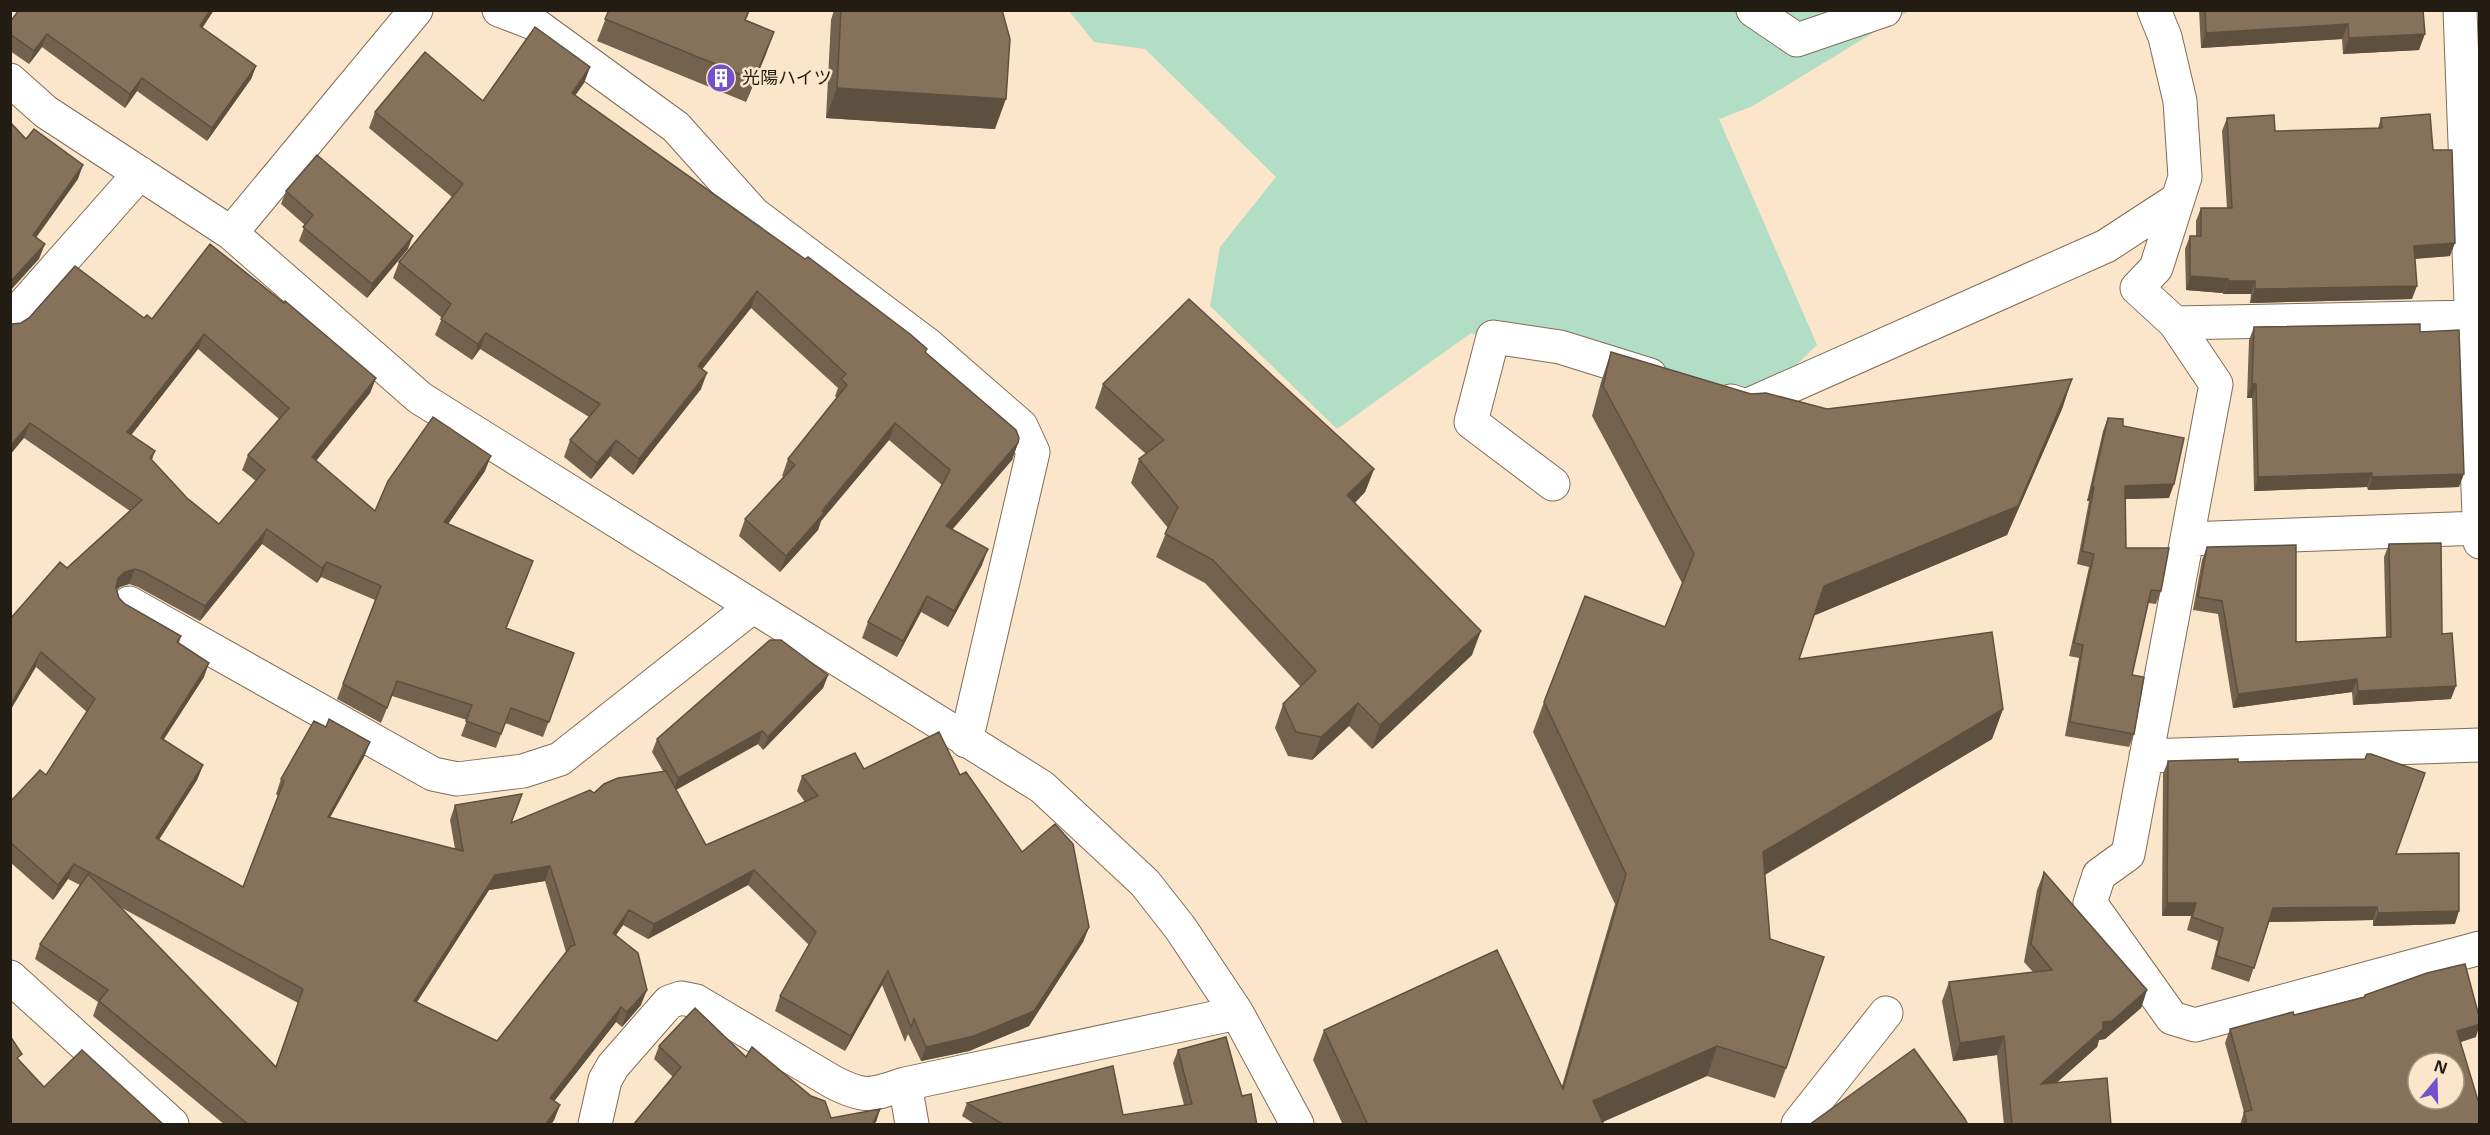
<svg xmlns="http://www.w3.org/2000/svg" width="2490" height="1135" viewBox="0 0 2490 1135" font-family="'Open Sans','Noto Sans JP',sans-serif">
<rect width="100%" height="100%" fill="#fce6cb"/>
<path fill="#b1dec4" d="M1069,11H1909L1753,106L1719,119L1817,345L1743,416L1471,333L1337,429L1210,306L1220,247L1276,177L1145,49L1094,42Z"/>
<g fill="none" stroke-linecap="round" stroke-linejoin="round">
<g stroke="#816d55" stroke-width="35">
<path id="minor" d="M499,10L533,23L676,127L754,214L928,345L1021,426L1033,452L966,741
M1753,10L1797,40L1885,10
M2154,10L2165,37L2180,101L2185,177L2156,268L2137,288L2175,323L2216,384L2128,854L2099,875L2090,903L2172,1018L2195,1025L2480,948
M2460,10L2480,542
M10,80L46,112L231,233L420,398L1042,787L1145,883L1181,929L1237,1013L1297,1124
M231,233L416,10
M10,320L140,173
M2175,323L2471,317
M1731,401L1746,406L2106,246L2178,199
M1553,484L1471,422L1493,337L1560,347L1650,375
M2187,539L2480,528
M129,603L433,774L457,779L523,771L560,759L752,607
M2146,756L2480,745
M10,977L172,1124
M905,1084L912,1124
M595,1124L605,1080L613,1066L669,1002L681,998L696,1001L833,1082C866,1099 871,1095 905,1084L1237,1013
M1798,1124L1886,1013"/>
</g>
<use href="#minor" stroke="#fff" stroke-width="33"/>
</g>
<path fill="#73624d" fill-rule="evenodd" d="M19,10H214L202,28L256,66L251,79L207,141L137,91L125,108L42,47L29,64L10,51V22Z
M609,10H750L746,20L766,54L746,102L597,41Z
M834,10H1002L995,129L826,118L831,20Z
M2199,10H2423L2419,50L2343,54L2342,39L2201,48Z
M590,67L584,83L575,95L926,353L1018,443L1012,460L952,530L982,565L948,627L921,612L897,657L862,638L868,622L942,485L889,440L821,521L818,530L780,572L739,536L745,519L784,477L782,476L788,459L837,398L835,396L838,388L751,308L702,369L701,389L633,475L610,456L591,479L564,457L570,440L589,417L480,349L472,360L435,335L442,318L393,278L399,262L452,197L369,128L375,112L483,101Z
M2227,118L2275,131L2378,128L2381,118L2433,150L2450,256L2415,259L2412,299L2250,303L2251,294H2223V293L2186,290L2185,249L2190,236H2196V221L2201,208H2227L2222,131Z
M286,191L408,249L367,298L299,241L305,225L281,204Z
M144,318L152,319L376,378L370,393L316,461L375,511L485,471L448,524L528,575L506,629L574,653L543,737L505,723L496,748L461,736L467,720L392,696L381,723L337,699L375,600L321,577L317,583L262,544L200,621L138,587L129,584L120,587L116,590L119,598L125,604L181,636L179,643L204,677L163,740L203,765L197,780L159,840L243,887L278,796L276,794L281,779L326,727L370,742L364,757L330,817L455,849L450,820L455,805L511,823L594,793L663,771L652,752L657,739L828,675L823,688L763,750L758,744L676,790L706,845L805,802L797,791L802,776L864,769L960,775L1022,852L1089,927L1083,942L1029,1026L969,1051L921,1061L908,1034L905,1042L882,985L845,1051L775,1011L780,996L809,945L748,885L648,939L623,925L616,935L641,1005L622,1027L616,1022L554,1101L560,1105L554,1120L551,1125H225L93,1016L98,1002L35,959L40,944L80,885L68,879L53,900L10,862V802L46,775L87,712L36,667L67,568L130,511L24,438L12,324ZM198,349L279,419L248,455L242,470L256,481L219,524L187,498L152,460L155,451L131,435ZM545,881L566,952L497,1041L417,1002L489,890ZM120,907L298,1003L276,1067Z
M2254,327L2420,332L2459,487L2368,490L2367,487L2254,491L2252,398H2247L2249,340Z
M1611,352L1751,394L1827,409L2072,379L2062,409L2007,535L1813,616L1799,659L2003,709L1992,739L1765,875L1770,939L1786,1068L1775,1098L1707,1076L1602,1122L1604,1125H1343L1313,1060L1324,1030L1562,1086L1615,904L1533,732L1544,702L1665,627L1682,583L1592,416L1601,382Z
M1103,384L1374,469L1365,492L1355,503L1472,655L1372,749L1349,726L1312,760L1288,756L1275,728L1283,704L1301,687L1205,583L1156,557L1168,528L1131,483L1139,459L1146,454L1095,408Z
M2108,418L2123,426L2169,498L2125,499L2126,548L2161,591L2156,604L2148,603L2132,675L2134,734L2129,747L2065,736L2079,658L2069,656L2089,567L2077,564L2089,501H2087L2103,431Z
M2389,544L2442,634L2451,699L2353,705L2352,692L2233,708L2218,614L2193,610L2202,560L2207,547L2296,642L2386,637L2384,557Z
M2168,761L2238,762L2396,854L2455,924L2373,926V920L2269,922L2249,982L2211,969L2218,941L2187,930L2191,916H2162L2163,774Z
M2044,872L2147,990L2141,1008L2105,1039L2099,1040L2097,1047L2056,1083L2111,1125H2004L1997,1055L1953,1061L1942,1001L1949,982L2033,972L2024,962L2037,890Z
M2365,995L2476,1037L2460,1042L2480,1125H2240L2244,1112L2225,1043L2230,1029L2294,1015L2364,998Z
M659,1046L746,1057L831,1118L880,1109L876,1122L633,1125L673,1077L654,1059Z
M1178,1050L1242,1096L1257,1125H976L962,1116L967,1103L1123,1115L1184,1105L1173,1063Z"/>
<path fill="#5e503f" d="M210,10H214L195,39L200,26Z
M2348,24L2342,39L2201,48L2206,33Z
M774,32L766,54L746,102L754,80Z
M47,34L42,47L29,64L34,51Z
M2425,34L2419,50L2343,54L2349,38Z
M256,66L251,79L207,141L212,128Z
M590,67L584,83L566,109L572,93Z
M142,78L137,91L125,108L130,94Z
M837,88L1006,99L995,129L826,118Z
M83,165L78,179L28,249L33,235Z
M413,236L408,249L367,298L372,284Z
M2455,243L2450,256L2409,259L2414,246Z
M45,244L39,259L10,291V282Z
M2190,276L2228,279L2223,293L2186,290Z
M2228,281H2255L2251,294H2223Z
M2417,286L2412,299L2250,303L2255,289Z
M757,291L751,308L692,382L698,366Z
M486,333L480,349L472,360L478,344Z
M204,334L198,349L122,447L127,432Z
M707,373L701,389L633,475L639,459Z
M376,378L370,393L307,472L312,457Z
M2072,379L2062,409L2007,535L1813,616L1824,586Z
M2252,384H2256L2252,398H2247Z
M30,423L24,438L10,455V446Z
M895,423L889,440L821,521L818,530L780,572L786,556Z
M616,440L610,456L591,479L597,463Z
M1018,443L1012,460L940,543L946,526Z
M491,456L485,471L439,537L444,522Z
M1374,469L1365,492L1339,518L1347,495Z
M2372,473L2367,487L2254,491L2258,477Z
M2464,474L2459,487L2368,490L2372,477Z
M2174,484L2169,498L2120,499L2125,486Z
M2092,487H2094L2089,501H2087Z
M267,529L262,544L200,621L205,606Z
M988,549L982,565L948,627L954,611Z
M327,562L321,577L317,583L322,568Z
M135,569L129,584L120,587L113,593L118,578L125,572Z
M927,596L921,612L897,657L903,641Z
M1481,631L1472,655L1372,749L1380,725Z
M41,652L36,667L10,711V706Z
M209,663L204,677L155,753L161,738Z
M828,675L823,688L763,750L768,737Z
M2357,679L2352,692L2233,708L2238,694Z
M2456,686L2451,699L2353,705L2358,691Z
M1358,703L1349,726L1312,760L1321,737Z
M2003,709L1992,739L1752,882L1763,852Z
M762,731L758,744L674,791L678,778Z
M370,742L364,757L322,832L328,817Z
M203,765L197,780L150,853L156,838Z
M74,864L68,879L53,900L58,885Z
M550,866L545,881L489,890L408,1016L414,1001L495,875Z
M754,870L748,885L648,939L654,924Z
M2167,903H2196L2191,916H2162Z
M2377,907L2373,920L2268,922L2273,908Z
M629,910L623,925L608,947L613,933Z
M2459,911L2455,924L2373,926L2378,913Z
M1089,927L1083,942L1029,1026L969,1051L921,1061L926,1047Z
M888,971L882,985L845,1051L851,1036Z
M647,990L641,1005L622,1027L627,1012Z
M2147,990L2141,1008L2105,1039L2099,1040L2097,1047L2035,1102L2041,1084L2103,1022Z
M621,1007L616,1022L545,1113L550,1098Z
M2480,1024L2476,1037L2452,1045L2457,1031Z
M2004,1036L1997,1055L1953,1061L1960,1043Z
M1717,1046L1707,1076L1596,1125L1593,1101Z
M560,1105L554,1120L551,1125H545Z
M880,1109L876,1122L874,1125H872Z"/>
<path fill="#86725a" stroke="#5e503f" stroke-width="1.5" fill-rule="evenodd" d="M19,10H210L200,26L256,66L212,128L142,78L130,94L47,34L34,51L10,34V22Z
M609,10H749L745,20L774,32L754,80L605,19Z
M841,10H1002L1010,39L1006,99L837,88Z
M2205,10H2423L2425,34L2349,38L2348,24L2206,33Z
M535,27L590,67L572,93L805,259L808,257L910,334L927,349L925,352L1016,430L1019,438L1018,443L946,526L988,549L954,611L927,596L903,641L868,622L950,470L895,423L822,511L824,513L786,556L745,519L795,465L788,459L847,385L841,379L846,374L757,291L698,366L707,373L639,459L616,440L597,463L570,440L600,404L486,333L478,344L441,319L451,304L399,262L463,184L375,112L425,52L483,101Z
M2430,114L2433,150H2452L2455,243L2414,246L2417,286L2255,289V281H2228V279L2190,276V236H2201V208H2232L2227,118L2274,115L2275,131L2382,128L2381,118Z
M10,122L26,139L34,129L83,165L33,235L45,244L10,282Z
M317,155L413,236L372,284L303,227L313,215L286,191Z
M210,244L284,303L285,301L376,378L312,457L375,511L388,481L433,417L491,456L444,522L533,561L506,628L574,653L549,722L511,708L501,734L466,721L472,705L397,681L387,708L343,684L381,586L327,562L322,568L267,529L205,606L144,572L135,569L125,572L118,578L116,588L119,598L125,604L181,636L177,642L209,663L161,738L203,765L156,838L243,887L284,781L281,779L314,721L326,727L329,719L370,742L328,817L463,851L455,805L522,794L511,823L590,790L594,793L604,784L618,778L666,771L706,845L818,796L802,776L855,753L864,769L939,732L960,775L966,772L1022,852L1055,824L1073,844L1089,927L1034,1011L974,1036L926,1047L914,1019L911,1027L888,971L851,1036L780,996L816,932L754,870L654,924L629,910L613,933L638,953L647,990L627,1012L621,1007L550,1098L560,1105L545,1125H249L99,1001L108,990L40,944L88,874L276,1067L303,989L74,864L58,885L10,842V802L40,770L46,775L95,699L41,652L10,706V619L60,562L67,568L142,500L30,423L10,446V323L12,324L21,323L29,318L75,266L144,318L147,315L152,319ZM204,334L289,408L248,455L265,470L219,524L187,498L150,458L155,451L127,432ZM550,866L575,945L571,946L497,1041L414,1001L495,875Z
M1189,299L1374,469L1347,495L1481,631L1380,725L1358,703L1321,737L1296,732L1283,704L1316,671L1213,560L1165,534L1178,507L1139,459L1164,440L1103,384Z
M2420,324V332L2459,330L2464,474L2372,477V473L2258,477L2256,384H2252L2254,327Z
M1611,352L1751,394L1766,393L1827,409L2072,379L2018,506L1824,586L1799,659L1992,632L2003,709L1763,852L1770,939L1824,957L1786,1068L1717,1046L1593,1101L1604,1125H1368L1324,1030L1497,950L1563,1089L1626,874L1544,702L1585,596L1665,627L1694,554L1603,386Z
M2108,418L2123,419V426L2184,438L2174,484L2125,486L2126,548H2169L2161,591L2151,590L2132,675L2144,677L2134,734L2070,722L2083,645L2074,643L2094,554L2082,551L2094,487H2092Z
M2441,543L2442,634L2452,633L2456,686L2358,691L2357,679L2238,694L2222,601L2198,597L2207,547L2296,545V642L2391,637L2389,544Z
M770,640H781L828,675L768,737L762,731L678,778L657,739Z
M2367,754H2371L2425,773L2396,854L2459,853V911L2378,913L2377,907L2273,908L2254,968L2216,956L2223,928L2192,917L2196,903H2167L2168,761L2238,759V762L2365,759Z
M2044,872L2147,990L2112,1021L2103,1022V1029L2041,1084L2107,1078L2111,1125H2012L2004,1036L1960,1043L1949,982L2052,970L2031,944Z
M2465,964L2480,1020V1024L2457,1031L2480,1107V1125H2247L2244,1112L2252,1110L2230,1029L2293,1012L2294,1015L2365,997V995L2427,973ZM2418,1063H2454V1099H2418Z
M695,1008L746,1057L752,1047L811,1096L825,1101L831,1118L880,1109L872,1125H633L681,1067L659,1046Z
M10,1036L22,1054L17,1058L44,1087L82,1050L164,1125H10Z
M1226,1037L1242,1096L1251,1094L1257,1125H1004L967,1103L1113,1066L1123,1115L1192,1104L1178,1050Z
M1914,1049L1965,1119L1968,1125H1809Z"/>
<defs>
<g id="building-disc" transform="scale(1.5)"><circle r="9.5" fill="#7252cc" stroke="#fce6cb"/><path d="M-4-6H4V6H1V3H-1V6H-4ZM-2.5-4.3h1.7v1.8h-1.7ZM.8-4.3h1.7v1.8H.8ZM-2.5-1h1.7V.8h-1.7ZM.8-1h1.7V.8H.8Z" fill="#fff"/></g>
</defs>
<g fill-rule="evenodd">
<use href="#building-disc" x="721" y="78"/>
</g>
<g text-anchor="middle" stroke-width="5" stroke-linejoin="round" paint-order="stroke">
<g font-size="18" fill="#231c12" stroke="#fce6cb" text-anchor="start">
<text x="742" y="84">光陽ハイツ</text>
</g>
</g>
<rect width="2490" height="1135" fill="none" stroke="#231c12" stroke-width="24"/>
<g transform="translate(2436 1081) rotate(19)"><circle r="28" fill="#fce6cb" stroke="#a59581" stroke-width="1.5"/>
<path d="M0-4.5L10 22L0 15L-10 22Z" fill="#7252cc"/>
<text y="-9" font-size="16" font-weight="bold" text-anchor="middle" fill="#231c12">N</text>
</g>
</svg>
